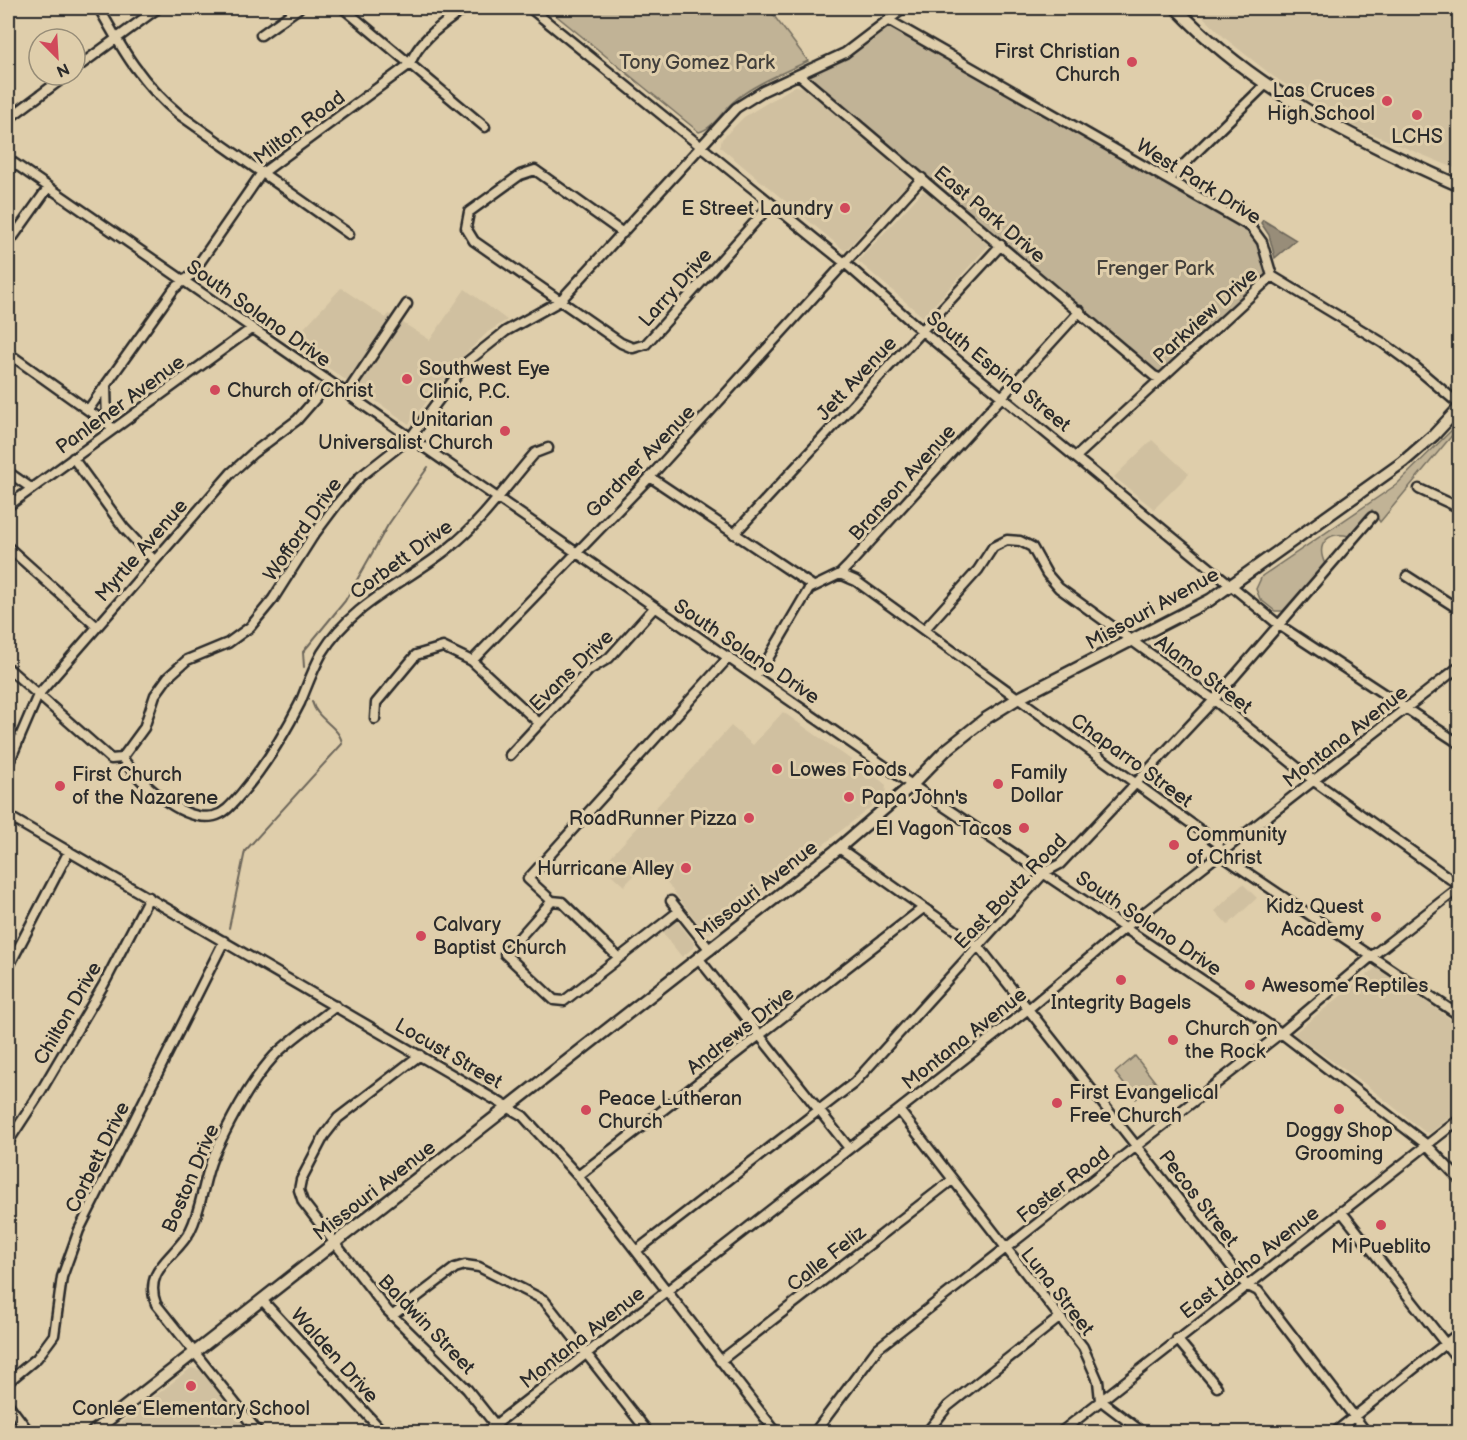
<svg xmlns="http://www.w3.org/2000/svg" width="1467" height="1440" viewBox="0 0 1467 1440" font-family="'Balsamiq Sans',sans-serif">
<rect width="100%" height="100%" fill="#dfceab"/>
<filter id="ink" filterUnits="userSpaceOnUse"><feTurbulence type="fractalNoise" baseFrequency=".0167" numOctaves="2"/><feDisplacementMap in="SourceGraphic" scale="12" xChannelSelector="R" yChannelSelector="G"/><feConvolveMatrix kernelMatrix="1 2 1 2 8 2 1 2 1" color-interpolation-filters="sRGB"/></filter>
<g filter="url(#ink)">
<path fill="#d0c0a0" d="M1194,8H1459V170L1353,126L1274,77L1226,39Z
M795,86L804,87L910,178L909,182L845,251L720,147L722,139L744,117Z
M923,191L930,194L989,245L923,317L858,261Z
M341,288L386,318L389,314L430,340L465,289L507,320L488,332L463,356L409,424L291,342Z
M1152,440L1189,474L1154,509L1114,477Z
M783,712L880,780L886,785L885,796L710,934L705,932L649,860L624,886L602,866L731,726L753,745Z
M1243,884L1257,898L1228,925L1215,911Z
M676,919L694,943L693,948L682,957L661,931Z
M1377,967L1459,1025V1110L1430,1133L1425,1132L1361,1081L1293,1034Z
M191,1368L200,1370L250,1432H109Z"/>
<path fill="#c1b396" stroke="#766f60" stroke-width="1.5" d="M547,8H768L808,61C783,73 756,83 734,101C723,110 713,129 699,132Z
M888,20L1251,227L1272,276L1159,378L799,75L845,53Z
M1459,423V427L1380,522L1372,510L1349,536C1329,531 1315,543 1325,564L1283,611H1275L1260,599L1256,589L1262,576L1396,485Z
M1135,1056L1156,1083L1136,1099L1115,1073Z"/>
<path fill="#988d79" stroke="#6c665a" stroke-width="1.5" d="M1263,220L1296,240L1275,258L1269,235L1261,223Z"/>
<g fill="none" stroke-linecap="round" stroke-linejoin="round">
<path stroke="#6c665a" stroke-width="2" d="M304,667L303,652L345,601L388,525L428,467
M229,928L245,851L342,744C341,727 316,720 312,701"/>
<g stroke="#2b2b2b" stroke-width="13">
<path id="minor" d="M99,8C123,51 141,83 180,115L349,234
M343,8L485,127
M530,8L846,264L922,331L1279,625L1460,744
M888,20L1251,227L1262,242L1272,276L1383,343L1413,365L1460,405
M261,35L299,8
M75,69L158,8
M799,75L1154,376L1159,378
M8,119L67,75
M8,159L912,785L1281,1033L1427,1145L1460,1180
M1169,179L1265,85
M623,233L535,170L520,175L469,212L466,228L474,241L621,343L633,348L646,344L771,204
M8,244L48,188
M8,353L113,428
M106,385L107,424
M347,393L407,304
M88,410L174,289L191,275L261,174L410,64C420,38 444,24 465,8
M1077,456L1272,276
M73,458L124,528L154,560
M8,472L31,488
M650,477L813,586
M1419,489L1460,508
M8,506L251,329
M734,534L1001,245
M8,547L96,626
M840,574L856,581L1218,843L1221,855L1460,1016
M1407,576L1460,610
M924,630L978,570L993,547L1007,540L1020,541L1032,547L1047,574L1059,588L1214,700L1314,781L1460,886
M472,661L539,723
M8,668L111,759L122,758
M755,676L766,662L809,589L840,574L849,565L1080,311
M375,719L376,703L416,655L443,647L472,661L650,477L922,178
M510,755L589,670L609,658L654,608
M122,758L144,728L155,695L168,677L187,660L228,643L250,627L273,599L313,536L337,504L360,477L411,437L467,362L506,331L560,301L736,108L763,91L845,53L904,8
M122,758C140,782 182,823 214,816C226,813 233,803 241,794C265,766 284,735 300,703C307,686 313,669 322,653C353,602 406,583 450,547C483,521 507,485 535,453L548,448
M8,765L38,695L231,473L253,453L297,420L330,382
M8,816L523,1116L578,1176L776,1432
M839,848L979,947L1246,1285L1258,1291L1366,1432
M552,901L562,902L619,958
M671,901L710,950
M679,911L564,1001L554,1000L505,954L552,901L528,879L729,657
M699,959L849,1148
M8,968L69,851
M420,1055L338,1118L324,1136L301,1180L299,1190L303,1202L387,1310L467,1389L501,1432
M899,1110L1083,1347L1098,1381L1100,1400L1142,1432
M8,1142L38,1096L104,984L149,897
M578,1176L922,909
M1341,1211L1460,1362
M636,1251L854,1083L1045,872L1060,864L1214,700L1372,517
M262,1300L383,1432
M392,1316L455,1268L465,1265L479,1267L544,1300L648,1432
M1177,1339L1217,1387
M720,1361L952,1180
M8,1382L37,1358L54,1335L62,1277L79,1230L224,941
M8,1404L29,1432
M258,1432L156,1304C143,1269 175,1258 190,1231C202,1208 203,1180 213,1157C229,1122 249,1083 275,1055C293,1037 317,1022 336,1006
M486,1432L1027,1010L1126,927L1460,666
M815,1432L878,1348L1281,1033L1372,956L1460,887
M927,1432L948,1406L1059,1318
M1061,1432L1460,1119
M1335,1432L1460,1332"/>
</g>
<g stroke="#2b2b2b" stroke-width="15">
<path id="major" d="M1176,8C1257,93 1354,138 1460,186
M93,1432L839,848L912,785L945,751L985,719L1017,699L1210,600L1403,462L1434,435L1460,407"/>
</g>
<use href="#minor" stroke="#dfceab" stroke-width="8"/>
<use href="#major" stroke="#dfceab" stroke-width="10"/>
</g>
</g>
<g fill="#d1495b" stroke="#dfceab" stroke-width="2">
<circle cx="1132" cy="62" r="6"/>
<circle cx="1387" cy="101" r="6"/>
<circle cx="1417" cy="115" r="6"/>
<circle cx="845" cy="208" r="6"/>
<circle cx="407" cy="379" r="6"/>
<circle cx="215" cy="390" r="6"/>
<circle cx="505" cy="431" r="6"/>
<circle cx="777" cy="769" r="6"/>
<circle cx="998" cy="784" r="6"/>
<circle cx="60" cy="786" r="6"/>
<circle cx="849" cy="797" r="6"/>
<circle cx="749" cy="818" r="6"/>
<circle cx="1024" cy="828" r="6"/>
<circle cx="1174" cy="845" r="6"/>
<circle cx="686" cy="868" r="6"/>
<circle cx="1376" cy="917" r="6"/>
<circle cx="421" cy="936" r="6"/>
<circle cx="1121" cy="980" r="6"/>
<circle cx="1250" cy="985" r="6"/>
<circle cx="1173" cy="1040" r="6"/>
<circle cx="1057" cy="1103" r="6"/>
<circle cx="1339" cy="1109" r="6"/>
<circle cx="586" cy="1110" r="6"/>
<circle cx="1381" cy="1225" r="6"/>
<circle cx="191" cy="1386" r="6"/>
</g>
<g text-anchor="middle" stroke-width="6" stroke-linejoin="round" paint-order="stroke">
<g font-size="20" fill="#2b2b2b" stroke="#dfceab" text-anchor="start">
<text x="1120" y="58" text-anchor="end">First Christian<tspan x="1120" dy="23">Church</tspan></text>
<text x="1375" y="97" text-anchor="end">Las Cruces<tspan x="1375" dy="23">High School</tspan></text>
<text x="1417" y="143" text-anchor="middle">LCHS</text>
<text x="833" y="215" text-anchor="end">E Street Laundry</text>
<text x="419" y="375">Southwest Eye<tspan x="419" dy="23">Clinic, P.C.</tspan></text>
<text x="227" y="397">Church of Christ</text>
<text x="493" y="426" text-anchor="end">Unitarian<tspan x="493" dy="23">Universalist Church</tspan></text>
<text x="789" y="776">Lowes Foods</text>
<text x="1010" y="779">Family<tspan x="1010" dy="23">Dollar</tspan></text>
<text x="72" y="781">First Church<tspan x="72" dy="23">of the Nazarene</tspan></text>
<text x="861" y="804">Papa John's</text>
<text x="737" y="825" text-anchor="end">RoadRunner Pizza</text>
<text x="1012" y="835" text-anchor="end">El Vagon Tacos</text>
<text x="1186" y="841">Community<tspan x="1186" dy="23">of Christ</tspan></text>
<text x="674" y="875" text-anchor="end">Hurricane Alley</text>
<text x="1364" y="913" text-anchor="end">Kidz Quest<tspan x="1364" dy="23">Academy</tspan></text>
<text x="433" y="931">Calvary<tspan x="433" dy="23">Baptist Church</tspan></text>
<text x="1262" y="992">Awesome Reptiles</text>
<text x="1121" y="1009" text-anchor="middle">Integrity Bagels</text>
<text x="1185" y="1035">Church on<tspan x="1185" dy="23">the Rock</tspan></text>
<text x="1069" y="1099">First Evangelical<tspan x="1069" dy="23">Free Church</tspan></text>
<text x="598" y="1105">Peace Lutheran<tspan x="598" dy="23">Church</tspan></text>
<text x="1339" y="1137" text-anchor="middle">Doggy Shop<tspan x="1339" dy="23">Grooming</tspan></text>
<text x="1381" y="1253" text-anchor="middle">Mi Pueblito</text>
<text x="191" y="1415" text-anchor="middle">Conlee Elementary School</text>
</g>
<g font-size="20" fill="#423f3b" stroke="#dfceab">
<text x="697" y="69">Tony Gomez Park</text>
<text x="1155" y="275">Frenger Park</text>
</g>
<g font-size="20" fill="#2b2b2b" stroke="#dfceab">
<text transform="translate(299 127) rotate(-37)" y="7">Milton Road</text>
<text transform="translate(1199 181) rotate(32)" y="7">West Park Drive</text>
<text transform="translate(990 214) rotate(40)" y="7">East Park Drive</text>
<text transform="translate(675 287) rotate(-48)" y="7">Larry Drive</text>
<text transform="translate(259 313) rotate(35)" y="7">South Solano Drive</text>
<text transform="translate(1205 315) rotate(-42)" y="7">Parkview Drive</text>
<text transform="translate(999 371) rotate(39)" y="7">South Espina Street</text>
<text transform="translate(856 378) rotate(-47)" y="7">Jett Avenue</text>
<text transform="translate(120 404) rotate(-36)" y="7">Panlener Avenue</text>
<text transform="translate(640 461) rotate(-46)" y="7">Gardner Avenue</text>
<text transform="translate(902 482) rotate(-48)" y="7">Branson Avenue</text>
<text transform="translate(302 529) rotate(-55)" y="7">Wofford Drive</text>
<text transform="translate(141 550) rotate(-49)" y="7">Myrtle Avenue</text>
<text transform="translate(401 559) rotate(-36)" y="7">Corbett Drive</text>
<text transform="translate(1152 608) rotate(-29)" y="7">Missouri Avenue</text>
<text transform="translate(747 651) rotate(34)" y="7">South Solano Drive</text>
<text transform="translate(571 670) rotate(-44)" y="7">Evans Drive</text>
<text transform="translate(1204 674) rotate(37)" y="7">Alamo Street</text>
<text transform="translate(1345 736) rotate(-38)" y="7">Montana Avenue</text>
<text transform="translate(1132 760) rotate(36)" y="7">Chaparro Street</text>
<text transform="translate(756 890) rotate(-38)" y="7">Missouri Avenue</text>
<text transform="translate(1010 891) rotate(-46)" y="7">East Boutz Road</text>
<text transform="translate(1149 923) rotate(34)" y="7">South Solano Drive</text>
<text transform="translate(67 1013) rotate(-60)" y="7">Chilton Drive</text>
<text transform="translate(740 1030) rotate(-38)" y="7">Andrews Drive</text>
<text transform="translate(964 1038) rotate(-38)" y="7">Montana Avenue</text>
<text transform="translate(449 1053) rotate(30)" y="7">Locust Street</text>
<text transform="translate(97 1157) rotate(-64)" y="7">Corbett Drive</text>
<text transform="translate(190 1178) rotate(-67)" y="7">Boston Drive</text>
<text transform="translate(1063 1184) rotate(-38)" y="7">Foster Road</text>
<text transform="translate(374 1190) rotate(-38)" y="7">Missouri Avenue</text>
<text transform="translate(1199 1198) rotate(52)" y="7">Pecos Street</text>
<text transform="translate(826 1258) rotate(-38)" y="7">Calle Feliz</text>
<text transform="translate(1249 1262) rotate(-38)" y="7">East Idaho Avenue</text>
<text transform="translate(1058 1291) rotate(52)" y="7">Luna Street</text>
<text transform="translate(427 1324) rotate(46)" y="7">Baldwin Street</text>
<text transform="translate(582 1337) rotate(-38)" y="7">Montana Avenue</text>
<text transform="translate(335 1355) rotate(48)" y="7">Walden Drive</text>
</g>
</g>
<rect width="1467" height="1440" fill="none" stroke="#dfceab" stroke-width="30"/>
<rect x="15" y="15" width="1437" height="1410" fill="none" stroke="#2b2b2b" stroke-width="2" filter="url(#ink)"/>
<g transform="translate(57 57) rotate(156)"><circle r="28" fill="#dfceab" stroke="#978d78" stroke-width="1.5"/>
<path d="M0-4.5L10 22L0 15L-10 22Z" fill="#d1495b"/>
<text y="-9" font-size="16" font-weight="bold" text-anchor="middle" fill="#2b2b2b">N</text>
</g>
</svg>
